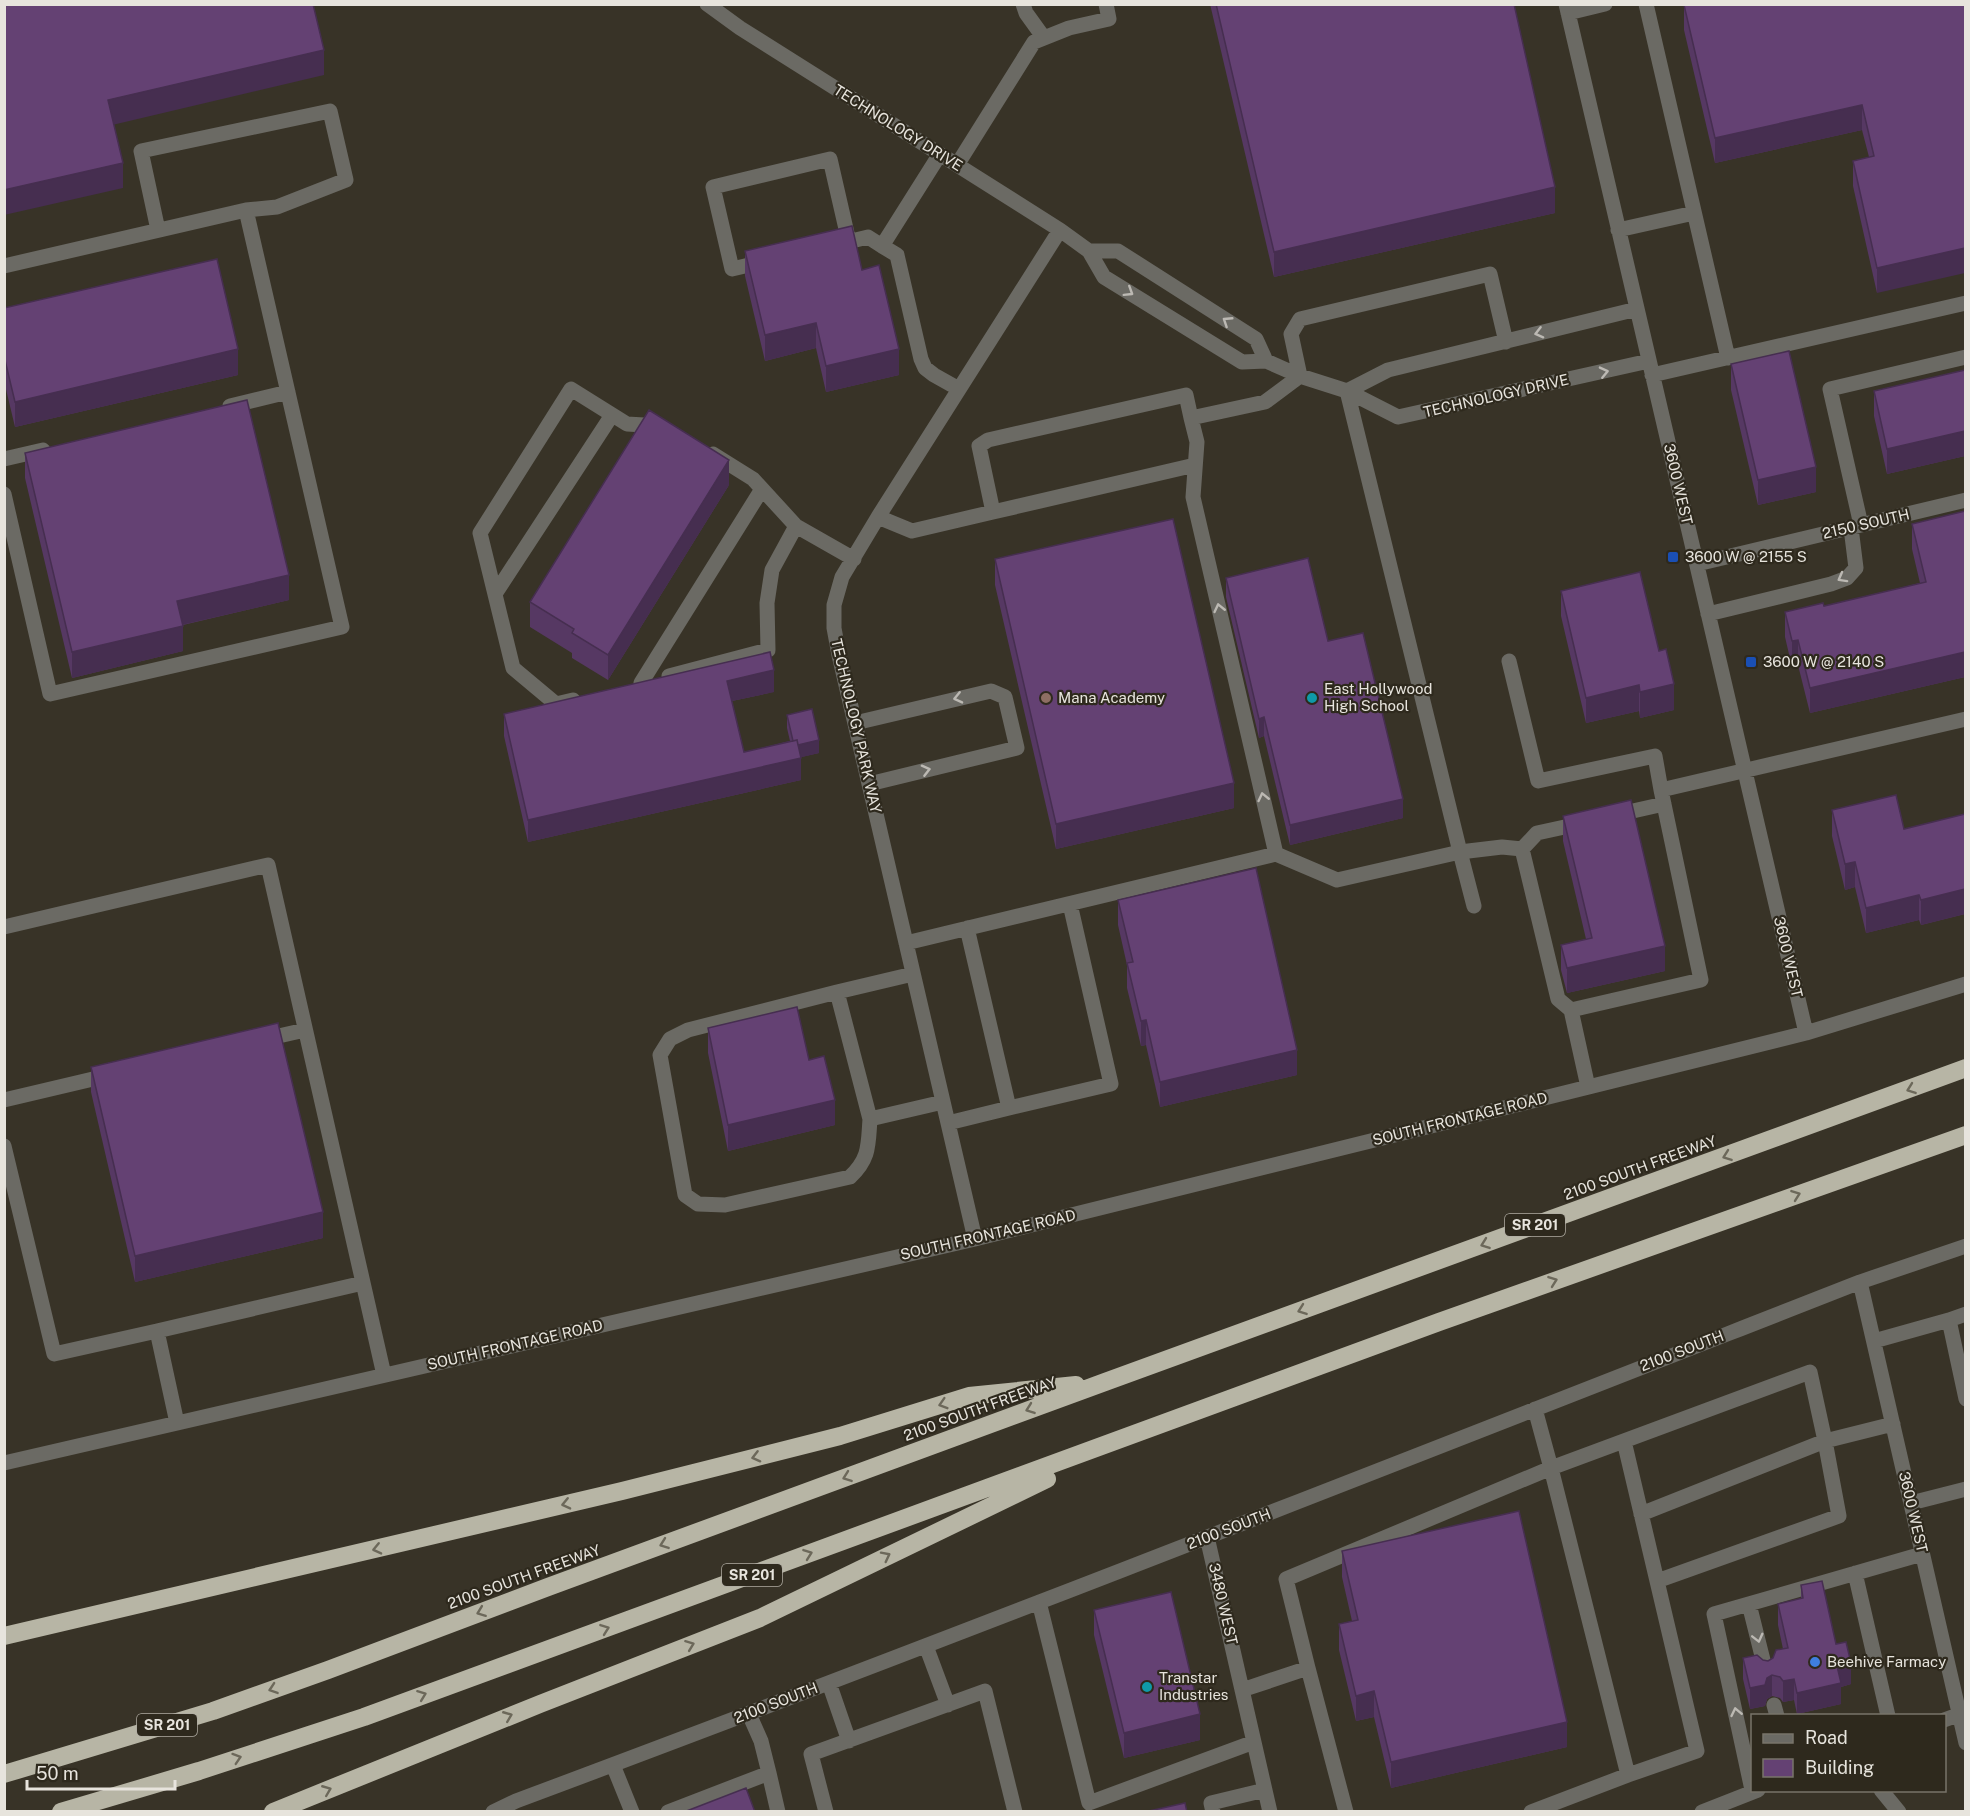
<svg xmlns="http://www.w3.org/2000/svg" width="1970" height="1816" viewBox="0 0 1970 1816" font-family="'Public Sans',sans-serif">
<rect width="100%" height="100%" fill="#383327"/>
<g fill="none" stroke-linecap="round" stroke-linejoin="round">
<path stroke="#6b6a64" stroke-width="15" d="M707,4L740,28L1060,230L1089,251L1104,277L1242,362L1266,361L1300,376L1347,391L1398,417L1649,361
M1023,4L1026,13L1044,38
M1566,4L1806,1033
M1646,4L1728,358
M1568,13L1605,4
M957,165L1034,42L1069,28L1109,19L1106,4
M1618,230L1694,213
M835,245L868,237L882,246L940,154
M882,246L897,255L921,359L925,368L934,375L959,389
M1089,251H1118L1256,339L1266,361
M762,262L732,269L713,187L830,159L849,242
M4,266L246,210L277,207L346,180L330,111L141,151L158,230
M1652,375L1966,303
M1347,391L1388,370L1637,309
M230,406L288,392
M1191,418L1186,395L988,440L979,446L993,512L1195,465
M713,454L753,479L796,526L854,559
M4,459L43,450
M4,494L50,694L342,627L246,210
M878,517L912,531L993,512
M1861,525L1830,389L1966,357
M1697,564L1966,500
M495,594L612,415
M1708,614L1831,584L1847,578L1856,568L1851,528
M1509,661L1538,781L1655,756L1661,790
M669,676L768,650L767,603L772,570L796,526
M641,683L762,489
M573,700L556,704L513,668L480,533L571,389L627,424L661,426
M855,723L991,691L1005,697L1017,748L869,784
M1615,815L1664,804
M1522,849L1537,833L1583,823
M1276,854L1193,497L1197,442L1191,418L1265,402L1300,376L1291,334L1300,319L1490,274L1506,342
M1474,906L1460,852L1502,847L1522,849L1558,999L1571,1010
M4,927L268,865L384,1375
M906,943L1276,854L1337,880L1460,852L1347,391
M913,974L837,992L870,1119L943,1102
M837,992L688,1030L670,1039L660,1055L685,1195L698,1204L725,1205L850,1177C870,1158 868,1145 870,1119
M261,1040L305,1030
M1588,1087L1571,1010L1701,980L1661,790L1966,719
M4,1100L110,1075
M1009,1108L1111,1084L1070,904
M948,1123L1009,1108L967,928
M4,1146L54,1354L157,1331L177,1423
M975,1239L839,655L834,628V605L842,577L878,517L1060,230
M1860,1282L1966,1743
M1949,1320L1966,1314
M157,1331L363,1283
M1874,1341L1949,1320L1966,1399
M1535,1409L1551,1468L1810,1372L1825,1441L1893,1424
M1624,1441L1657,1581
M4,1463L975,1239L1806,1033L1966,984
M1911,1503L1966,1489
M1207,1537L1270,1812
M1855,1573L1888,1716
M1039,1602L1089,1803L1254,1742
M1749,1604L1766,1672
M926,1646L948,1705
M1308,1668L1286,1579L1551,1468L1628,1775L1531,1812
M829,1683L849,1741
M1242,1690L1308,1668L1346,1812
M1774,1705L1777,1716
M749,1714L761,1741L769,1773
M1944,1720L1966,1712
M613,1765L632,1812
M1628,1775L1697,1751L1657,1581L1839,1516L1825,1441L1641,1514
M1752,1790L1714,1614L1922,1554
M1881,1790L1899,1812
M493,1812L516,1801C966,1633 1413,1457 1860,1282L1966,1246
M668,1812L769,1773L778,1812
M826,1812L811,1754L985,1691L1015,1812
M1213,1812L1211,1803L1265,1790
M1702,1812L1758,1790"/>
<path stroke="#b7b5a5" stroke-width="18" d="M4,1636L622,1491L840,1436L969,1396L1076,1385
M4,1774L213,1711L328,1670L548,1587L1105,1382L1966,1068
M61,1812L199,1771L364,1717L1439,1322L1966,1135
M273,1812L540,1704L760,1618L1047,1479"/>
</g>
<path fill="#563863" d="M1210,4H1514L1555,213L1274,277Z
M1965,4L1877,293L1853,186V161L1869,157L1862,130L1715,163L1684,30V5Z
M745,251L862,270L899,375L826,392L816,348L765,361L745,276Z
M4,308L238,375L15,427L4,381Z
M1731,364L1816,492L1758,505L1731,390Z
M1965,370V456L1887,474L1874,416V391Z
M25,453L289,600L183,625V651L72,678L25,478Z
M729,485L608,680L572,658V653L530,627V602Z
M1912,524L1965,677L1810,713L1798,665L1792,667L1785,637V612L1824,606L1920,583L1912,549Z
M995,559L1234,808L1056,849L995,585Z
M1226,578L1328,641L1403,818L1290,845L1264,736L1259,738L1226,597Z
M1561,591L1659,651L1674,710L1640,718L1639,711L1586,723L1561,616Z
M774,692L732,701L744,752L790,741L787,728V715L819,753L801,757V780L528,842L504,736V714Z
M1832,810L1904,829L1965,814V914L1921,925L1919,920L1866,933L1855,887L1845,890L1832,836Z
M1563,816L1665,971L1567,993L1561,970V945L1586,939L1563,841Z
M1118,900L1297,1075L1160,1107L1146,1045L1141,1046L1127,988V965L1118,925Z
M708,1028L809,1060L835,1125L728,1151L708,1053Z
M91,1067L323,1238L135,1282L91,1092Z
M1342,1551L1567,1747L1391,1788L1374,1717L1356,1721L1339,1650V1624L1352,1621L1342,1577Z
M1801,1585L1836,1644L1851,1684L1841,1687V1704L1797,1714L1794,1700L1783,1702L1780,1698L1772,1696L1767,1699L1765,1706L1750,1709L1743,1679V1658L1768,1661L1773,1658L1783,1649L1778,1625V1604L1801,1599Z
M1094,1610L1200,1740L1124,1758L1094,1635Z"/>
<path fill="#462e50" d="M324,50V75L108,126V100Z
M1862,105V130L1715,163V138Z
M123,163V188L4,215V190Z
M1555,187V213L1274,277V252Z
M1965,248V273L1877,293V268Z
M816,323V348L765,361V335Z
M238,349V375L15,427V402Z
M899,349V375L826,392V366Z
M1965,431V456L1887,474V449Z
M729,460V485L608,680V655Z
M1816,467V492L1758,505V480Z
M289,575V600L177,626V601Z
M183,626V651L72,678V652Z
M1798,640V665L1792,667V641Z
M1965,652V677L1810,713V688Z
M774,670V692L727,702V681Z
M1674,684V710L1640,718V692Z
M1639,685V711L1586,723V698Z
M1264,717V736L1259,738V719Z
M819,740V753L794,759V746Z
M801,758V780L528,842V820Z
M1234,783V808L1056,849V824Z
M1403,799V818L1290,845V825Z
M1855,862V887L1845,890V864Z
M1965,889V914L1921,925V900Z
M1919,895V920L1866,933V908Z
M1665,946V971L1567,993V968Z
M1146,1020V1045L1141,1046V1021Z
M1297,1050V1075L1160,1107V1082Z
M835,1100V1125L728,1151V1125Z
M323,1212V1238L135,1282V1256Z
M1851,1663V1684L1841,1687V1704L1797,1714V1693L1837,1666Z
M1772,1675V1696L1767,1699L1765,1706L1750,1709V1688Z
M1794,1679V1700L1783,1702V1681Z
M1374,1691V1717L1356,1721V1696Z
M1200,1714V1740L1124,1758V1733Z
M1567,1722V1747L1391,1788V1762Z"/>
<path fill="#644173" stroke="#462e50" stroke-width="1.5" d="M4,4H313L324,50L108,100L123,163L4,190Z
M1216,4H1514L1555,187L1274,252Z
M1965,4V248L1877,268L1853,161L1874,156L1862,105L1715,138L1684,5Z
M852,226L862,270L879,265L899,349L826,366L816,323L765,335L745,251Z
M217,259L238,349L15,402L4,356V308Z
M1789,351L1816,467L1758,480L1731,364Z
M1965,370V431L1887,449L1874,391Z
M247,400L289,575L177,601L183,626L72,652L25,453Z
M649,410L729,460L608,655L572,633L574,629L530,602Z
M1965,511V652L1810,688L1798,640L1792,641L1785,612L1823,603L1824,606L1926,582L1912,524Z
M1173,519L1234,783L1056,824L995,559Z
M1308,558L1328,641L1363,633L1403,799L1290,825L1264,717L1259,719L1226,578Z
M1640,572L1659,651L1666,649L1674,684L1640,692L1639,685L1586,698L1561,591Z
M770,652L774,670L727,681L744,752L797,740L801,758L528,820L504,714Z
M812,709L819,740L798,745L797,740L793,741L787,715Z
M1896,795L1904,829L1965,814V889L1921,900L1919,895L1866,908L1855,862L1845,864L1832,810Z
M1631,800L1665,946L1567,968L1561,945L1592,938L1563,816Z
M1256,868L1297,1050L1160,1082L1146,1020L1141,1021L1127,963L1133,962L1118,900Z
M797,1007L809,1060L824,1056L835,1100L728,1125L708,1028Z
M278,1023L323,1212L135,1256L91,1067Z
M1519,1511L1567,1722L1391,1762L1374,1691L1356,1696L1339,1624L1358,1620L1342,1551Z
M1822,1581L1836,1644L1846,1642L1851,1663L1837,1666L1841,1683L1797,1693L1794,1679L1783,1681L1780,1677L1772,1675L1767,1678L1765,1685L1750,1688L1743,1658L1757,1655L1763,1660L1768,1661L1773,1658L1776,1650L1788,1648L1778,1604L1803,1598L1801,1585Z
M1171,1592L1200,1714L1124,1733L1094,1610Z
M746,1788L755,1812H684Z
M1185,1803L1187,1812L1149,1811Z"/>
<defs><path id="oneway-chevron" d="M-2-3.5L2.5 0L-2 3.5" fill="none" stroke-width="1.6" stroke-linecap="round" stroke-linejoin="round" transform="scale(1.5)"/></defs>
<g stroke="#bcb9b3">
<use href="#oneway-chevron" transform="translate(1129 292) rotate(32)"/>
<use href="#oneway-chevron" transform="translate(1227 321) rotate(-147)"/>
<use href="#oneway-chevron" transform="translate(1539 333) rotate(166)"/>
<use href="#oneway-chevron" transform="translate(1604 372) rotate(-13)"/>
<use href="#oneway-chevron" transform="translate(1842 578) rotate(151)"/>
<use href="#oneway-chevron" transform="translate(1219 608) rotate(-103)"/>
<use href="#oneway-chevron" transform="translate(958 698) rotate(167)"/>
<use href="#oneway-chevron" transform="translate(926 770) rotate(-14)"/>
<use href="#oneway-chevron" transform="translate(1263 797) rotate(-103)"/>
<use href="#oneway-chevron" transform="translate(1758 1638) rotate(76)"/>
<use href="#oneway-chevron" transform="translate(1736 1712) rotate(-102)"/>
</g>
<g stroke="#6c685a">
<use href="#oneway-chevron" transform="translate(1911 1089) rotate(160)"/>
<use href="#oneway-chevron" transform="translate(1727 1156) rotate(160)"/>
<use href="#oneway-chevron" transform="translate(1796 1195) rotate(-20)"/>
<use href="#oneway-chevron" transform="translate(1485 1244) rotate(160)"/>
<use href="#oneway-chevron" transform="translate(1553 1281) rotate(-20)"/>
<use href="#oneway-chevron" transform="translate(1302 1310) rotate(160)"/>
<use href="#oneway-chevron" transform="translate(943 1404) rotate(163)"/>
<use href="#oneway-chevron" transform="translate(1030 1409) rotate(160)"/>
<use href="#oneway-chevron" transform="translate(756 1457) rotate(166)"/>
<use href="#oneway-chevron" transform="translate(847 1477) rotate(160)"/>
<use href="#oneway-chevron" transform="translate(566 1504) rotate(167)"/>
<use href="#oneway-chevron" transform="translate(664 1544) rotate(160)"/>
<use href="#oneway-chevron" transform="translate(377 1549) rotate(167)"/>
<use href="#oneway-chevron" transform="translate(808 1554) rotate(-20)"/>
<use href="#oneway-chevron" transform="translate(886 1556) rotate(-27)"/>
<use href="#oneway-chevron" transform="translate(481 1612) rotate(159)"/>
<use href="#oneway-chevron" transform="translate(605 1629) rotate(-20)"/>
<use href="#oneway-chevron" transform="translate(690 1645) rotate(-21)"/>
<use href="#oneway-chevron" transform="translate(273 1689) rotate(161)"/>
<use href="#oneway-chevron" transform="translate(422 1695) rotate(-21)"/>
<use href="#oneway-chevron" transform="translate(508 1716) rotate(-22)"/>
<use href="#oneway-chevron" transform="translate(237 1758) rotate(-18)"/>
<use href="#oneway-chevron" transform="translate(327 1790) rotate(-22)"/>
</g>
<g fill="#1a4fb4" stroke="#2e291d" stroke-width="2">
<rect x="1667" y="551" width="12" height="12" rx="3"/>
<rect x="1745" y="656" width="12" height="12" rx="3"/>
</g>
<circle fill="#8d6e63" stroke="#2e291d" stroke-width="2" cx="1046" cy="698" r="6"/>
<g fill="#0f9aa8" stroke="#2e291d" stroke-width="2">
<circle cx="1312" cy="698" r="6"/>
<circle cx="1147" cy="1687" r="6"/>
</g>
<circle fill="#3f7fe0" stroke="#2e291d" stroke-width="2" cx="1815" cy="1662" r="6"/>
<g text-anchor="middle" stroke-width="4.5" stroke-linejoin="round" paint-order="stroke">
<g fill="#2e291d" stroke="#b0aca3" stroke-width="1.5">
<rect x="1505" y="1214" width="60" height="22" rx="4.5"/>
<rect x="722" y="1564" width="60" height="22" rx="4.5"/>
<rect x="137" y="1714" width="60" height="22" rx="4.5"/>
</g>
<g font-size="14" font-weight="bold" fill="#e7e4dd">
<text x="1535" y="1230">SR 201</text>
<text x="752" y="1580">SR 201</text>
<text x="167" y="1730">SR 201</text>
</g>
<g font-size="15" fill="#e7e4dd" stroke="#2e291d">
<text transform="translate(898 128) rotate(32)" y="5">TECHNOLOGY DRIVE</text>
<text transform="translate(1496 396) rotate(-13)" y="5">TECHNOLOGY DRIVE</text>
<text transform="translate(1678 484) rotate(77)" y="5">3600 WEST</text>
<text transform="translate(1866 524) rotate(-13)" y="5">2150 SOUTH</text>
<text transform="translate(856 726) rotate(77)" y="5">TECHNOLOGY PARK WAY</text>
<text transform="translate(1788 957) rotate(77)" y="5">3600 WEST</text>
<text transform="translate(1460 1119) rotate(-14)" y="5">SOUTH FRONTAGE ROAD</text>
<text transform="translate(1640 1168) rotate(-20)" y="5">2100 SOUTH FREEWAY</text>
<text transform="translate(988 1235) rotate(-13)" y="5">SOUTH FRONTAGE ROAD</text>
<text transform="translate(515 1345) rotate(-13)" y="5">SOUTH FRONTAGE ROAD</text>
<text transform="translate(1682 1351) rotate(-21)" y="5">2100 SOUTH</text>
<text transform="translate(980 1409) rotate(-20)" y="5">2100 SOUTH FREEWAY</text>
<text transform="translate(1913 1512) rotate(77)" y="5">3600 WEST</text>
<text transform="translate(1229 1529) rotate(-21)" y="5">2100 SOUTH</text>
<text transform="translate(524 1577) rotate(-20)" y="5">2100 SOUTH FREEWAY</text>
<text transform="translate(1223 1604) rotate(77)" y="5">3480 WEST</text>
<text transform="translate(776 1703) rotate(-21)" y="5">2100 SOUTH</text>
</g>
<g font-size="15" fill="#e7e4dd" stroke="#2e291d" text-anchor="start">
<text x="1685" y="562">3600 W @ 2155 S</text>
<text x="1763" y="667">3600 W @ 2140 S</text>
<text x="1324" y="694">East Hollywood<tspan x="1324" dy="17">High School</tspan></text>
<text x="1058" y="703">Mana Academy</text>
<text x="1827" y="1667">Beehive Farmacy</text>
<text x="1159" y="1683">Transtar<tspan x="1159" dy="17">Industries</tspan></text>
</g>
</g>
<rect width="1970" height="1816" fill="none" stroke="#e7e4dd" stroke-width="12"/>
<rect x="1751" y="1714" width="195" height="78" fill="#2e291d" stroke="#78746a" stroke-width="1.5"/>
<rect x="1763" y="1734" width="30" height="9" fill="#6b6a64" stroke="#78746a" stroke-width="1.5"/>
<text x="1805" y="1744" font-size="18" fill="#e7e4dd">Road</text>
<rect x="1763" y="1759" width="30" height="18" fill="#644173" stroke="#78746a" stroke-width="1.5"/>
<text x="1805" y="1774" font-size="18" fill="#e7e4dd">Building</text>
<path d="M27 1780v9h148v-9" fill="none" stroke="#e7e4dd" stroke-width="3"/>
<text x="36" y="1780" font-size="18" fill="#e7e4dd" stroke="#2e291d" stroke-width="4.5" paint-order="stroke">50 m</text>
</svg>
